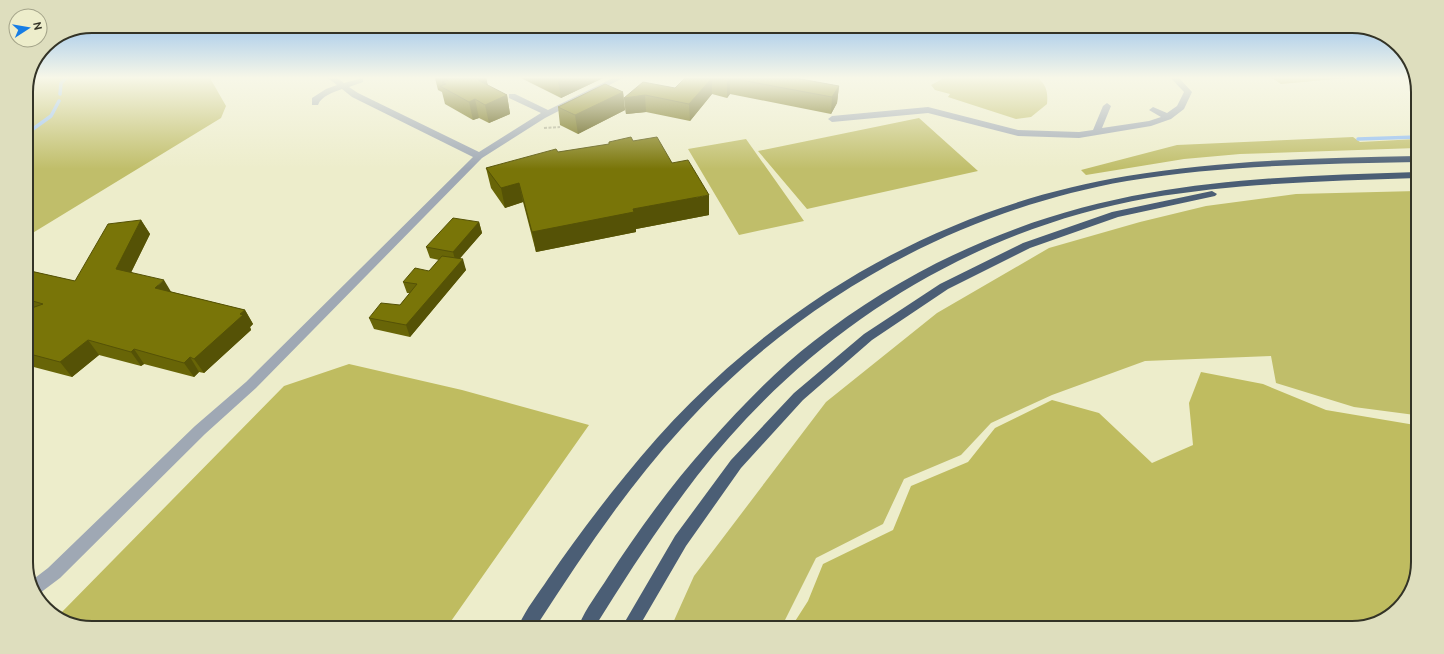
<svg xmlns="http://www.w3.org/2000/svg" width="1444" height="654" viewBox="0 0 1444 654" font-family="Ubuntu,sans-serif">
<rect width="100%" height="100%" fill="#ededcb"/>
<path fill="#c0be6a" d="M31,78H210L226,106L221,118L26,237V88Z
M944,78H1038C1047,86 1048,93 1047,104L1031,117L1016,119L948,97L950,94L935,90L931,85Z
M1272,78H1346L1281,84Z
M919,118L978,171L807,209L758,151Z
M1353,137L1360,142L1417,139V148L1240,154L1184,159L1086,175L1081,170L1177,145Z
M746,139L804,221L739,235L688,149Z
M1417,191L1415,415L1354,407L1276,383L1271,356L1145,361L1052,395L991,423L961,455L904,479L883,524L816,558L782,626L672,625L694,576L826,402L937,313L1049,248L1140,222L1206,206L1296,194Z"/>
<path fill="#bfbc60" d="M349,364L462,390L589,425L449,624L66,623L58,616L284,386Z
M1201,372L1263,384L1326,410L1415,425L1413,588L1389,617L1352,628L792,626L808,601L823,564L893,530L911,486L968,462L995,428L1052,400L1099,413L1152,463L1193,445L1189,403Z"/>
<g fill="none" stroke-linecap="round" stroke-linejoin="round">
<path stroke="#91bdf4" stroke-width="3.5" d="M60,94L61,83L66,78
M26,134L51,116L59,101
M1358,139L1417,137"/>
<path stroke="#b0b095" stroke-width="2" stroke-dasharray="3 1.5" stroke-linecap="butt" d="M544,128L560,127"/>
<path fill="#9fa8b4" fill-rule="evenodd" d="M328,78H337L344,83L363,78V82L349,87L358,93L479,152L541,113L509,98V94H515L548,110L613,78H623L545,118L482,158L256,388L205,434L60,578L36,596L31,581L48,568L195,426L246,382L473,157L352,97L342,89C334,92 321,96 318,105H312V98L326,89L337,85Z
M1171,78H1179L1192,92L1184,109L1171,119L1151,126L1079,138L1018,136L928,113L832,122L828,119L832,116L928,107L1018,130L1079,132L1093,130L1103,106L1107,103L1111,106L1102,128L1149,121L1161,117L1149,110L1153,107L1167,113L1177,106L1184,92Z"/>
<path fill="#4b5e75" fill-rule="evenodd" d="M1417,156V162C1320,164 1223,165 1127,181C956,211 797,300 681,429C626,489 581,557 537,625H519C526,609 538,594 548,579C572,544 598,509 625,476C751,318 927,209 1127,176C1223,160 1320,158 1417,156Z
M1417,172V178C1327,181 1237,183 1149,198C968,230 809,332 697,476C660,524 628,574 596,625H579C586,608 598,593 608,577C638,531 671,485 708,444C741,407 775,371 814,341C911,265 1027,214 1149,193C1237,177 1327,175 1417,172Z
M1212,191L1217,194L1215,196L1118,217L1030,248L948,289L872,340L803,400L741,468L686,546L640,625H623L675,536L731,460L794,393L864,334L940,284L1023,243L1112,212Z"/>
</g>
<path fill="#686507" d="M435,78H486L488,86L507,95L510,114L489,123L479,118L473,120L445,104L442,92L438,90Z
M521,78H603L561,98Z
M685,78H795L839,86L837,103L831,114L730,94L727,98L712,94L690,121L646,112L626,114L624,98L675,88Z
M623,92L625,110L578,134L560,125L558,107Z
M633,141L672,163L709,215L636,229V232L536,252L523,202L505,208L491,188L486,168L558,152Z
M141,220L150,234L131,272L172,292L245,310L253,324L250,327L251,330L204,373L199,372L194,377L144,364L141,366L99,355L72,377L26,365V270L75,281Z
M479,222L482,233L460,258L466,270L410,337L374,329L369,318L400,305L410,293H407L403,282L429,271L439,260L430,258L426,247Z"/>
<path fill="#555206" d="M484,78H486L490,95L478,80Z
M562,78H603L561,98L558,80Z
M712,78V94L690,121L689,104Z
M730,78V94L727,98V81Z
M839,86L837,103L831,114L832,97Z
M623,92L625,110L578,134L575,115Z
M507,95L510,114L489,123L485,105Z
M645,95L646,112L626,114L624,98Z
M475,99L479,118L473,120L469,102Z
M519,183L523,202L505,208L501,188Z
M709,195V215L636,229V232L536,252L532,232L633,209Z
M141,220L150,234L126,283L116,269Z
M479,222L482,233L456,263L453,252Z
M463,259L466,270L410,337L406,325Z
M164,280L173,295L155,288Z
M245,310L253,324L250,327L251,330L204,373L194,359Z
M88,340L99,355L72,377L60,362Z
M134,349L144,364L141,366L131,352Z
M190,357L199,372L194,377L184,363Z"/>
<path fill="#797508" stroke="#555206" d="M443,78H484L478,80L507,95L485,105L475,99L469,102L440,86L446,84L442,82L448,80Z
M555,78H562L558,80Z
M685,78H795L839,86L832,97L730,78L727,81L712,78L689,104L645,95L624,98L643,82L675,88Z
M605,84L623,92L575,115L558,107Z
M631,137L633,141L657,137L672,163L688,160L709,195L633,209L634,212L532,232L519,183L501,188L486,168L556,149L558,152L609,144V142Z
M453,218L479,222L453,252L426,247Z
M141,220L116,269L164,280L155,288L245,310L240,314L243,315L194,359L190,357L184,363L134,349L131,352L88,340L60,362L26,353V310L43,304L26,299V270L75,281L108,224Z
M442,256L463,259L406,325L369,318L381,303L400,305L417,284L403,282L415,268L429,271Z"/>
<linearGradient id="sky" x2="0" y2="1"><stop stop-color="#85b8ed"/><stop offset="0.46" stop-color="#f7f7e8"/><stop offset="1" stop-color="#f7f7e8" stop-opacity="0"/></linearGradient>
<rect width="1444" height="169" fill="url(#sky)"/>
<path d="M0 0H1444V654H0ZM92 33H1352A59 59 0 0 1 1411 92V562A59 59 0 0 1 1352 621H92A59 59 0 0 1 33 562V92A59 59 0 0 1 92 33Z" fill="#dedebe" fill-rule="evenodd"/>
<path fill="none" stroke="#333326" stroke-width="2" d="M92 33H1352A59 59 0 0 1 1411 92V562A59 59 0 0 1 1352 621H92A59 59 0 0 1 33 562V92A59 59 0 0 1 92 33Z"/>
<g transform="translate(28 28) rotate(78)"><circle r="19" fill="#ededcb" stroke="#a3a389"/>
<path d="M0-3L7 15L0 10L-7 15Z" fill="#167de5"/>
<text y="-6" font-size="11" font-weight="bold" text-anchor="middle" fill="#333326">N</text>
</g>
</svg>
